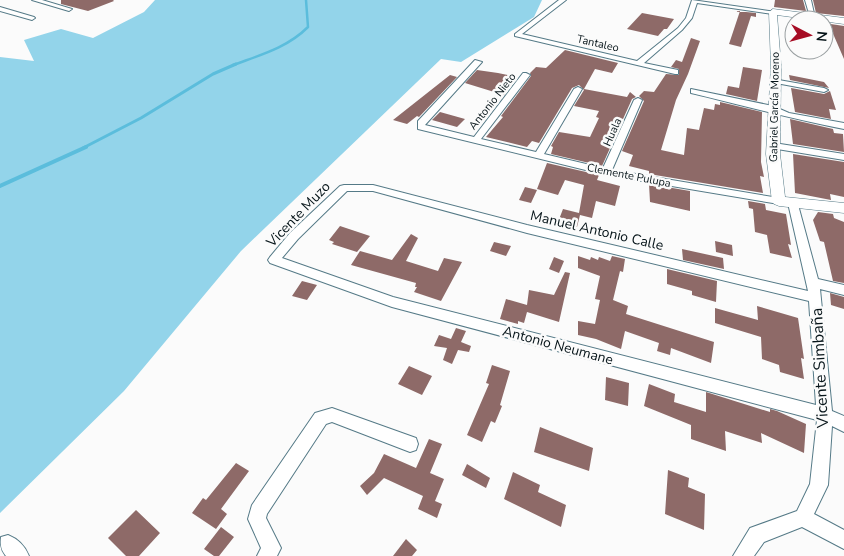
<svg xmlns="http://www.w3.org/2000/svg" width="844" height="556" viewBox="0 0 844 556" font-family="'Nunito Sans',sans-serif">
<rect width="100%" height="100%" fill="#fbfbfb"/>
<path fill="#93d4ea" d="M155,0H542L534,17L461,62L441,59L241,251L124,391L0,513V57L34,61L24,40L61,29L93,38L144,12Z"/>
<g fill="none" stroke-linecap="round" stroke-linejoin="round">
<path stroke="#5bbddc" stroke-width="2.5" d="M233,65C260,55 287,48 308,27L306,0"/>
<path stroke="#5bbddc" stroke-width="3" d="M83,148L141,118L213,74L236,64"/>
<path stroke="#5bbddc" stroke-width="4" d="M0,186L86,147"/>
</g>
<path fill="#8e6a68" d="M61,0H113L114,1L88,11L61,4Z
M775,0H803L806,11L774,7Z
M813,0H844V16L816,13Z
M736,11L756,13V17L751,16L741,47L729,44L740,11Z
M642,13L674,19L667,29H664L658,36L627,29Z
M824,23L844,26V59L831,29L824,28Z
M691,38L700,41L688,74L676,100L661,150L684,155L687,128L699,130L704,108L714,110L715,104L720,105V102L762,112L761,162L764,177L760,176L763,193L649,174V171L629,166L633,155L622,151L644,101L639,96L644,91L654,92L666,74L679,75V69L671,67L676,60L682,62Z
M565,50L618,63L612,73L595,69L584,89L627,97L630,92L636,97L632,99L602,166L551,154L553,147L551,146L559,132L590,137L599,118L596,117L599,111L574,106L584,90L579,85L572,88L539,143L532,141L527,147L486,137L503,117L501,116L531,76L530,73L536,67L546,68Z
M743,67L762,70L757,101L726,94L728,86L739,88Z
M477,70L498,73L517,77L504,95L465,83Z
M450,75L457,77L419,117L417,116L407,124L393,120Z
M789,75L824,82L829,88L790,80Z
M791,88L824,94L830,91L836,110L829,109L831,119L795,112Z
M440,112L465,119L457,127L432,120Z
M790,119L833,129L834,133L843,134L844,152L793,144Z
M793,154L844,162V197L830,194L831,200L795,193Z
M547,163L599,175L597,180L620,186L615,206L596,201L592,218L580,215L577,227L558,222L563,209L579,213L584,185L565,180L558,195L537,189Z
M649,184L690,191V211L650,202Z
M525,187L537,190L531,203L519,200Z
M748,201L765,204L766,210L786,214L791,245L788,244L792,258L770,253L767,235L755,232L753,209L749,208Z
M818,212L833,214L834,218L844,222V283L833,281L824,242L820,241L813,220Z
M340,226L370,236L357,252L332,244L334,242L329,240Z
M411,234L418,238L406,261L438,271L444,258L462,262L441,301L414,292L417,287H415L416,283L351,265L360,251L392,260Z
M715,241L732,245L733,256L716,252Z
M494,242L511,246L506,256L490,251Z
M682,249L723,258L724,269L683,260Z
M578,256L590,260L591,257L598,260L599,257L610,261L612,256L625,259L623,272L620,271L613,300L628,306L626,314L714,342L711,363L671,348L670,355L657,351L659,343L625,331L621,349L596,339L578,335V321L595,324L600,300L595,299L600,276L578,268Z
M554,257L564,261L559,273L549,269Z
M667,269L717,281L716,302L692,295V291L667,284Z
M565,272L570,273L559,322L527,312L524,323L518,321V324L500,319L506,299L527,305L529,290L554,295Z
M302,281L317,285L307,300L292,296Z
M830,293L844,297V309L831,305Z
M757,306L798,318L804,359L801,358L804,379L780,372L779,365L762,359L761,337L715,323V308L758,320Z
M456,328L466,331L461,342L471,346L469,352L458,350L452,364L443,360L447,348L434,346L439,335L451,339Z
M492,365L510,371L500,405L502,406L495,423L491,421L482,442L467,435L489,384L486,383Z
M409,366L432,376L422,395L398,384Z
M606,377L629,383L628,406L605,400Z
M649,384L675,394L674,402L706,412V392L770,412V409L777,411L806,424L804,453L761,433L762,443L725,431L726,451L691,439V425L644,406Z
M540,427L593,448L589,471L534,452Z
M429,439L442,444L430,473L444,479L435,501L442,504L437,518L418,509L423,496L384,478L367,495L360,486L374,473L384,454L416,468Z
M236,463L249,471L221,509L227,514L216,529L192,513L203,498L206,500Z
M467,464L490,478L486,488L462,475Z
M668,470L689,478L688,487L705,494L704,530L665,514Z
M513,472L540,485L538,492L566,505L561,527L504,499Z
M136,510L160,533L139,556H126L108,538Z
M221,527L234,537L219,556H214L204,549Z
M406,539L417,550L412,556H393Z"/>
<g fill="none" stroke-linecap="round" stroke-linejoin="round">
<g stroke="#557a87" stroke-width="2">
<path id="street" d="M32,0H42L72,9L69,11Z
M559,0H566L522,34L637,61L678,28L686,18L692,0L776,12L773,14L697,3L692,18L682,30L644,63L678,70V74H675L515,36V34Z
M805,0H811L815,18L810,17Z
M0,7L34,17L35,18L32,20L0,11Z
M475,60L482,62L425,125L474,137L523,73H526L530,75L481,139L536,152L574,89L578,87L582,89L544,154L603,168L634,100L638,98L642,100L612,170L779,198L784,201L779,204L606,175L418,129V121Z
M773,79L824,88L828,90L824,92L776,83H773Z
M691,89L773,106L789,113L844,123V129C792,119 742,105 691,93Z
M774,143L844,154V160L771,148V144Z
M344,185H373L527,225L808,291L788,203L789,201H797L818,279L844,285V295L820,289L832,411L844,416V432L832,426L828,485L814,514L844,530V549L802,527L764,542L754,556H733L750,528L797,511L810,484L817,420L392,307L270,263L268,260L270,257L290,233L340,186ZM347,191H373L527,233L809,301L816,405L393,297L282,258L298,239Z
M332,408L416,438L418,444L416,450L410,452L332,422L326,424L267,514L266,518L281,548L277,556H257L261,548L248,519L252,505L315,413Z
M8,535C18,539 25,546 29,556H6C1,550 0,545 1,537Z"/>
</g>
<g stroke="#557a87" stroke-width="1">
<path id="secondary" d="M773,9L844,18V24L777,15L781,66L780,154L785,197L844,203V213L779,206L774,204L772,201L766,154L771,66L769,12Z"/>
</g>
<use href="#street" fill="#fff" fill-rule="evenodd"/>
<use href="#secondary" fill="#fff" fill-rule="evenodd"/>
</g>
<g text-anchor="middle" stroke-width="5" stroke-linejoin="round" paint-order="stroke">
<g font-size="11" fill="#061419" stroke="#fbfbfb">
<text transform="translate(598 43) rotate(13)" y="4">Tantaleo</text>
<text transform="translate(492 101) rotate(-52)" y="4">Antonio Nieto</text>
<text transform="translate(774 107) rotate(-89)" y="4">Gabriel García Moreno</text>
<text transform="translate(612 132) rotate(-66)" y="4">Huala</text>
<text transform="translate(629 175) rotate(11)" y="4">Clemente Pulupa</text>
</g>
<g font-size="14" fill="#061419" stroke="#fbfbfb">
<text transform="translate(298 214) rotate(-46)" y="5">Vicente Muzo</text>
<text transform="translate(597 230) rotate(13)" y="5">Manuel Antonio Calle</text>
<text transform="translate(558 345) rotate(15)" y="5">Antonio Neumane</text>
</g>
<g font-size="16" fill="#061419" stroke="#fbfbfb">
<text transform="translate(819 368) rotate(-93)" y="6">Vicente Simbaña</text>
</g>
</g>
<g transform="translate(809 35) rotate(96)"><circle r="24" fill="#fbfbfb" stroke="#999fa1"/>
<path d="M0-4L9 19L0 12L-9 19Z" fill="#a60c24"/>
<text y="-8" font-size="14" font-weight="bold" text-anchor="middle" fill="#061419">N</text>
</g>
</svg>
